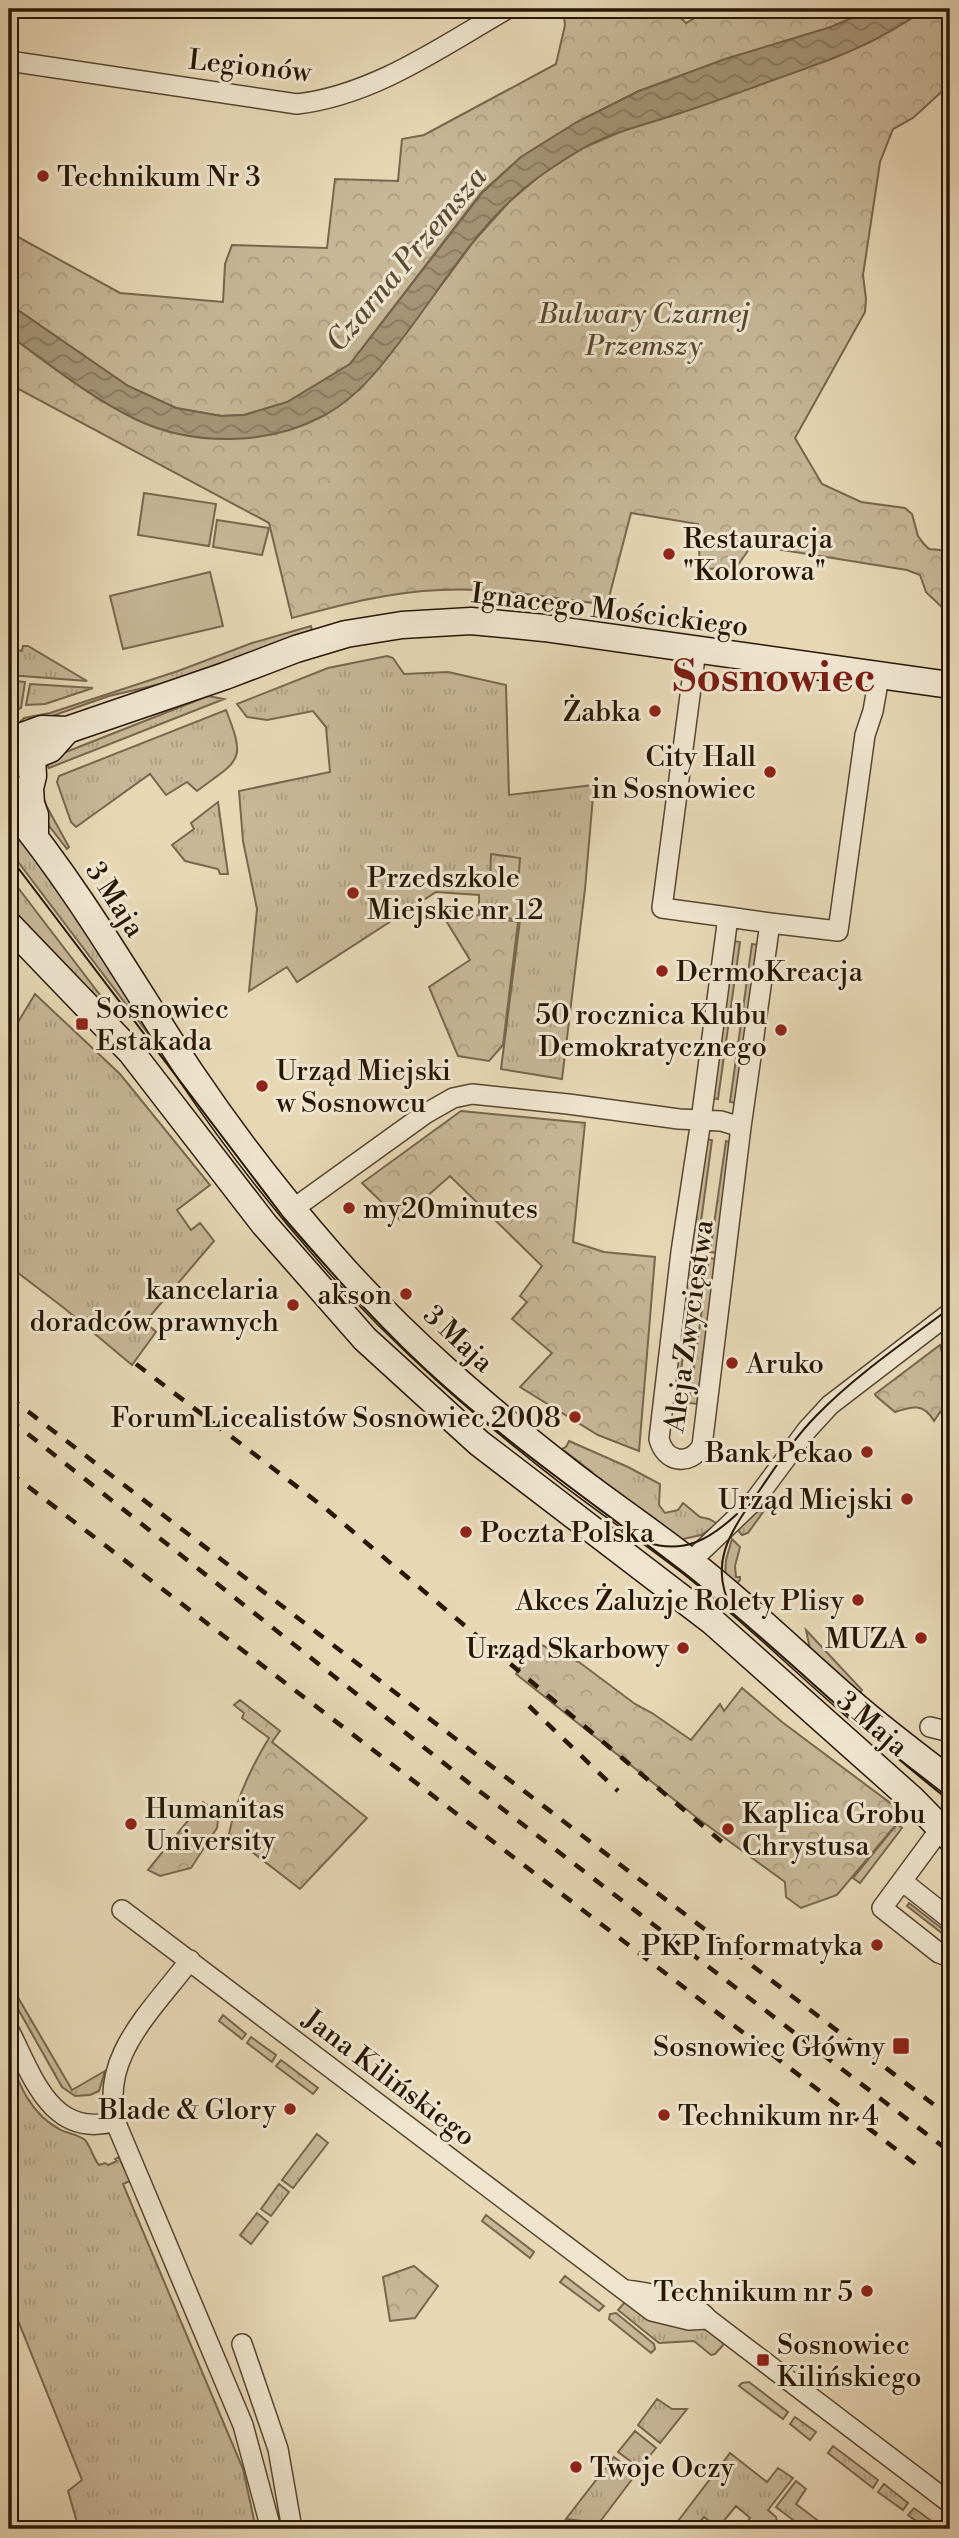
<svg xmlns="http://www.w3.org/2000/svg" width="959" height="2538" viewBox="0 0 959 2538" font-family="'Libre Bodoni',serif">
<defs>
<pattern id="grass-tufts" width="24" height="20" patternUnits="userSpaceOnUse" patternTransform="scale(1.75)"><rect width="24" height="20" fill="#c7b697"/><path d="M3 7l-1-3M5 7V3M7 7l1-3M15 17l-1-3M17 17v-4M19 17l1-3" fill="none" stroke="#ab9c81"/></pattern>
<pattern id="forest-crowns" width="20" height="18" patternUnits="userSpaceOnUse" patternTransform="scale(1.75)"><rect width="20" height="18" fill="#c7b697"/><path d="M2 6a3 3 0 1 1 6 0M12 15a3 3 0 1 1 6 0" fill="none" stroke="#ab9c81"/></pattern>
<pattern id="water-waves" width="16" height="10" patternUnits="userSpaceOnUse" patternTransform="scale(1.75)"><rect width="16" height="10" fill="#a69579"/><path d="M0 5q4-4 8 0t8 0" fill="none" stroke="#877961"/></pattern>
</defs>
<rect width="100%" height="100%" fill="#e7d7b5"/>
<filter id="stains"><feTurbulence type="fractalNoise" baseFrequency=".00286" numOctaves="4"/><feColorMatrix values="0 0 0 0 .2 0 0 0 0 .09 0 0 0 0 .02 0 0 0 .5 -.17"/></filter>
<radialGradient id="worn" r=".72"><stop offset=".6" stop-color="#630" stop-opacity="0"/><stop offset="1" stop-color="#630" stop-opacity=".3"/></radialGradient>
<path fill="url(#grass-tufts)" stroke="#78664e" stroke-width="2" d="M311,626L312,630L165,683L109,696L18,728L19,723L24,718L50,713L178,671L252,643Z
M23,646H28L87,681L9,675V651L18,653V650L22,651Z
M387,656L393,658L404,674L448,672L506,685L509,795L594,785L585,889L562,1079L501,1069L520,920L479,914V895L436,892L297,982L287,967L249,991L257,909L243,841L239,791L330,772L326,727L313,711L267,720L247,717L237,704L328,668Z
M9,680L25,682L21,708L9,713Z
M30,684L93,688L45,704L26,705Z
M208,696L224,699L49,768L47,765L66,752Z
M226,710C247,763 239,759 197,791L187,782L166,795L150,774L76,827L71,822L57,782L59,776Z
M38,783L47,807L69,847L67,849L43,818Z
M218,802L228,874H220L218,869L185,861L172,845L194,829L191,823Z
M9,818L26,839L178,1073L9,850Z
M9,876L159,1072L9,911Z
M733,941L740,942L718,1099L711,1098Z
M752,944L759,945L737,1103L730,1102Z
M35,994L120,1074L210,1185L177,1210L191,1230L200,1223L214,1241L145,1322L156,1332L132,1365L64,1308L9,1266V1037Z
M705,1139L712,1140L697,1251L690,1250Z
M726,1141L732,1142L717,1253L710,1252Z
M689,1255L696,1256L677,1401L670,1400Z
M709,1258L716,1259L697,1404L689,1403Z
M569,1441L628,1467L660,1484L659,1505L665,1513L678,1510L683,1503L700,1517L709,1519L718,1524L701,1535L679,1540L591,1475L592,1472L562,1449L566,1447Z
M759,1508H766L748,1533L742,1535L737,1529Z
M732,1539L740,1547L735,1566L736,1577H740V1580L735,1585L725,1578L726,1560Z
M806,1630L862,1690L858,1695L810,1649Z
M897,1824L902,1828L860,1883L853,1878Z
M909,1903L949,1934L947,1937L907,1906Z
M9,1982L72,2090L105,2071L99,2091L90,2095L75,2096L62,2087L9,1993Z
M223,2015L246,2034L242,2039L219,2021Z
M251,2037L276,2055L272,2062L247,2043Z
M9,2058C20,2086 31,2114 59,2129C66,2133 80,2135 85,2140C91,2147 93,2158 99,2165L105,2163L108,2165L117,2161L115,2159L119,2157L130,2181L123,2184L243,2469L256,2529H79L68,2491L82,2480L9,2298Z
M281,2060L318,2088L313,2094L276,2066Z
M317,2134L328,2143L293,2188L282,2180Z
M279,2184L289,2192L271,2216L261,2209Z
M257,2213L268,2222L251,2244L240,2235Z
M486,2215L534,2252L530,2258L482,2221Z
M565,2276L604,2306L599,2311L560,2282Z
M626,2301L676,2324L708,2330L724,2344L715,2354L711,2355L694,2341L659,2343L618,2310Z
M616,2313L654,2344L655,2349L651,2353L609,2319L610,2314Z
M749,2382L788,2412L783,2419L739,2386L742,2383Z
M657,2399L672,2409H687L660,2443L638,2425Z
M795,2417L816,2432L810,2440L790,2424Z
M635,2431L656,2448L640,2468L618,2452Z
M833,2446L878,2480L873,2488L828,2453Z
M730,2453L767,2482L778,2468L793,2478L768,2510L776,2517L779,2529H742L750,2518L736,2506L718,2528L704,2517L694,2529H672Z
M614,2457L636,2474L599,2523L566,2519Z
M796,2481L806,2489L796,2504L829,2529H805L776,2507Z
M884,2484L908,2503L903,2510L878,2492Z
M914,2508L942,2529H927L908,2515Z"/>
<path fill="url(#forest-crowns)" stroke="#78664e" stroke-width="2" d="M563,9H671L686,23L710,9H873L831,27L639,91L577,122L521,157L481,193L350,364L288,402L244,415L221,416L176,408L128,386L9,304V232L120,293L223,302L225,264L232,245L327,248L335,179L398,181L402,139L424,135L556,64L565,25Z
M924,9H950V84L913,118L893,129L880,162L863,275L866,299L865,312L795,438L822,484L861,502L905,508L912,514L918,536L924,544L929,549L950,551V615L926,592L920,575L907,570L757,546L750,548L737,566L700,570L698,524L631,513L607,605C553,598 496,587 440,590C389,592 341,605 292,618L269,523L9,384V335L102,401L138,420L170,432L359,390L390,354L474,241L509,202L542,174L583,148L627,129L677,114L831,59L870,42L909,20Z
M491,854L520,858L518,884L490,881Z
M439,909L518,922L503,1045L489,1061L458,1056L429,987L470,960Z
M461,1111L585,1123L573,1242L604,1252L655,1257L639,1451L598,1435L520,1387L552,1353L512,1319L527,1302L520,1296L542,1266L450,1176L400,1220L362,1183Z
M940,1345L944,1360L950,1367V1420L940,1412L934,1421C924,1403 912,1406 895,1412L876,1396L875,1394Z
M535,1642L579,1662L635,1704L652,1713L691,1740L720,1704L724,1711L742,1688L782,1722L905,1814L837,1895L801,1908L786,1897L785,1882L696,1817L516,1674Z
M240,1700L280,1731L272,1742L367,1818L300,1889L229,1834C236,1799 250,1769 269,1738L242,1718L244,1713L234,1705Z
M203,1802L219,1813L217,1828L191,1868L160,1876L148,1870Z
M414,2266L438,2286L415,2318L390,2321L383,2277Z"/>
<path fill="#c7b697" stroke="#78664e" stroke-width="2" d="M144,493L216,504L209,546L138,535Z
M217,520L269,528L262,555L213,547Z
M210,572L223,626L123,649L110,596Z"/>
<path fill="url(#water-waves)" stroke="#74624b" stroke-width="2" d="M873,9H924C880,43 827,61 776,79C743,91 710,104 677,114C645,125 610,132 580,150C555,165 530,181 509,202C463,246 431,304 391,353C373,377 350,402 323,416C267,446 193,446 137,420C91,398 50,365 9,335V304L128,386L176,408L221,416L244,415L287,402L350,364L482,193L521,157L577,122L639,91L725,59L831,27Z"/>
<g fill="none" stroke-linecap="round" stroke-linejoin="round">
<g stroke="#584631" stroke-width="22">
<path id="street" d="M9,61L297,104C374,95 441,47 507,9
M696,650L662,908L728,917L701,1120L681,1252L659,1439C665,1462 689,1467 702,1446L741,1127L770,923L838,931L865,735L873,711L879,677
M728,917L770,923
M293,1209L425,1114L453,1098L472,1094L568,1104L679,1119L721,1121L741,1127
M690,1562L755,1500L807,1430L830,1405L950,1313
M930,1727L950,1732
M941,1828L882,1908L939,1953L950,1957
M902,1881L950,1919
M122,1910L652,2311L689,2320L708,2319
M190,1960C153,2010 95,2060 118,2128L243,2425L271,2529
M9,2030C32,2075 51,2140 116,2121
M627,2290C653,2294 690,2298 708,2319L950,2503
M242,2344L278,2449L292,2529"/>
</g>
<g stroke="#281605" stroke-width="29">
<path id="secondary" d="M9,741L42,729L67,730L225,676L296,649L346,634L402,625L471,621L544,628L950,685
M32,756L33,776L30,788L31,804L35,815V837
M9,766L50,749L67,730
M9,805C78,888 131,982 190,1072C233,1136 282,1199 333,1257C404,1338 486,1408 571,1474C613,1506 657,1536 698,1568C752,1611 801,1659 853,1704C884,1731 918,1756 950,1781
M9,925L131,1052L264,1224L365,1339L479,1443L713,1622L913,1800L950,1838"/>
</g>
<use href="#street" stroke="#efe5cf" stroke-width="19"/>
<use href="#secondary" stroke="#efe5cf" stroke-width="26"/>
<path stroke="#281605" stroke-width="2" d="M9,856L284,1218C335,1277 386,1335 445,1387C522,1455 607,1513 688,1576C778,1648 859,1730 950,1801
M646,1542C684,1555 710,1539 737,1514
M733,1611C706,1563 732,1530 759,1491C777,1465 795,1437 817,1415C857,1374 905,1342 950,1308"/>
<path stroke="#281605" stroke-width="4.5" stroke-dasharray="12 12" stroke-linecap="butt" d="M136,1364L325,1508L728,1847
M9,1397L950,2117
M9,1419L474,1787L950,2152
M9,1472L918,2166
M529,1706L618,1791"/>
</g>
<g fill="#8f2418" stroke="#efe5cf" stroke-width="2.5">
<circle cx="43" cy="176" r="7"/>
<circle cx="669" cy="554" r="7"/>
<circle cx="655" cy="711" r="7"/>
<circle cx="770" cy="772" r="7"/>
<circle cx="353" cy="893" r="7"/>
<circle cx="662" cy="971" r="7"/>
<rect x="75" y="1017" width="14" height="14" rx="3.5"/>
<circle cx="781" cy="1030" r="7"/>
<circle cx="262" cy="1086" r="7"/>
<circle cx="349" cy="1208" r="7"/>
<circle cx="406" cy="1294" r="7"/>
<circle cx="293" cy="1305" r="7"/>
<circle cx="732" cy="1363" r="7"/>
<circle cx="575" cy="1417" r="7"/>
<circle cx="867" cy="1452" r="7"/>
<circle cx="907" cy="1499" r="7"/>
<circle cx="466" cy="1532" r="7"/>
<circle cx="858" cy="1600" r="7"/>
<circle cx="921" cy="1638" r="7"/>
<circle cx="683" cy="1648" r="7"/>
<circle cx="131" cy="1824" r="7"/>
<circle cx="728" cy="1829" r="7"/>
<circle cx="877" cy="1945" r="7"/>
<rect x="892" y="2037" width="18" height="18" rx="3.5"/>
<circle cx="290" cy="2109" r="7"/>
<circle cx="664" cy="2115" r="7"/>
<circle cx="867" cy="2291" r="7"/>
<rect x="756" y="2353" width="14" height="14" rx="3.5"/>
<circle cx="576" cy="2467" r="7"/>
</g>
<g text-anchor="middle" stroke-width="6" stroke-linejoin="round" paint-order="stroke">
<g font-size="28" fill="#281605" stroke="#efe5cf">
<text transform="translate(250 65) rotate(6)" y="10">Legionów</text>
<text transform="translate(610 609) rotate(7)" y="10">Ignacego Mościckiego</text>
<text transform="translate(116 899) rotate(57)" y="10">3 Maja</text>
<text transform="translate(688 1326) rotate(-82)" y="10">Aleja Zwycięstwa</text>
<text transform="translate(459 1338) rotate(43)" y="10">3 Maja</text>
<text transform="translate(873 1723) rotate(41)" y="10">3 Maja</text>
<text transform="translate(390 2077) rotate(37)" y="10">Jana Kilińskiego</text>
</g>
<g font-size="28" fill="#281605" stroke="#efe5cf" text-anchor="end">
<text x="57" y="186" text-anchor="start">Technikum Nr 3</text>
<text x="683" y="548" text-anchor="start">Restauracja<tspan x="683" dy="32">"Kolorowa"</tspan></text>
<text x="641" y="721">Żabka</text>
<text x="756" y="766">City Hall<tspan x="756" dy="32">in Sosnowiec</tspan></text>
<text x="367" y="887" text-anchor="start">Przedszkole<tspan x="367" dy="32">Miejskie nr 12</tspan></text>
<text x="676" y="981" text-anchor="start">DermoKreacja</text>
<text x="96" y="1018" text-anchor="start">Sosnowiec<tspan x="96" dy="32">Estakada</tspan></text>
<text x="767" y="1024">50 rocznica Klubu<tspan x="767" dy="32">Demokratycznego</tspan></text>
<text x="276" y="1080" text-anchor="start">Urząd Miejski<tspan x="276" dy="32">w Sosnowcu</tspan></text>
<text x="363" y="1218" text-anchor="start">my20minutes</text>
<text x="279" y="1299">kancelaria<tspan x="279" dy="32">doradców prawnych</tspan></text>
<text x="392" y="1304">akson</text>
<text x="746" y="1373" text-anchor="start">Aruko</text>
<text x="561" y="1427">Forum Licealistów Sosnowiec 2008</text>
<text x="853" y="1462">Bank Pekao</text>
<text x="893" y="1509">Urząd Miejski</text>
<text x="480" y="1542" text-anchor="start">Poczta Polska</text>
<text x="844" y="1610">Akces Żaluzje Rolety Plisy</text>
<text x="907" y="1648">MUZA</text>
<text x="669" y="1658">Urząd Skarbowy</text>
<text x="145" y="1818" text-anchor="start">Humanitas<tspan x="145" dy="32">University</tspan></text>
<text x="742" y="1823" text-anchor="start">Kaplica Grobu<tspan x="742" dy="32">Chrystusa</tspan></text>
<text x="863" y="1955">PKP Informatyka</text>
<text x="885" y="2056">Sosnowiec Główny</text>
<text x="276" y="2119">Blade &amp; Glory</text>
<text x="678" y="2125" text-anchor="start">Technikum nr 4</text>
<text x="853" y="2301">Technikum nr 5</text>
<text x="777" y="2354" text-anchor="start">Sosnowiec<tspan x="777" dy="32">Kilińskiego</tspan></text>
<text x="590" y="2477" text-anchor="start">Twoje Oczy</text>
</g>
<g font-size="28" font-style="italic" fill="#584631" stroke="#efe5cf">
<text x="644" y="323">Bulwary Czarnej<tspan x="644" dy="32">Przemszy</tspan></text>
</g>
<g font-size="30" font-style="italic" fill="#5a4933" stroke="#efe5cf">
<text transform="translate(406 259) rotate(-50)" y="10">Czarna Przemsza</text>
</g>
<g font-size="42" font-weight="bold" fill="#7a1f14" stroke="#efe5cf">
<text x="774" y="691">Sosnowiec</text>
</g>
</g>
<rect width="959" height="2538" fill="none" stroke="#e7d7b5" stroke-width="35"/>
<rect x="10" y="10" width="938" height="2517" fill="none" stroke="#281605" stroke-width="3.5"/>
<rect x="18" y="18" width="924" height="2503" fill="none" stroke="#281605" stroke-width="2"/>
<rect width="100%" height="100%" filter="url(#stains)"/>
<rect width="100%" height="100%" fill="url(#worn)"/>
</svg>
